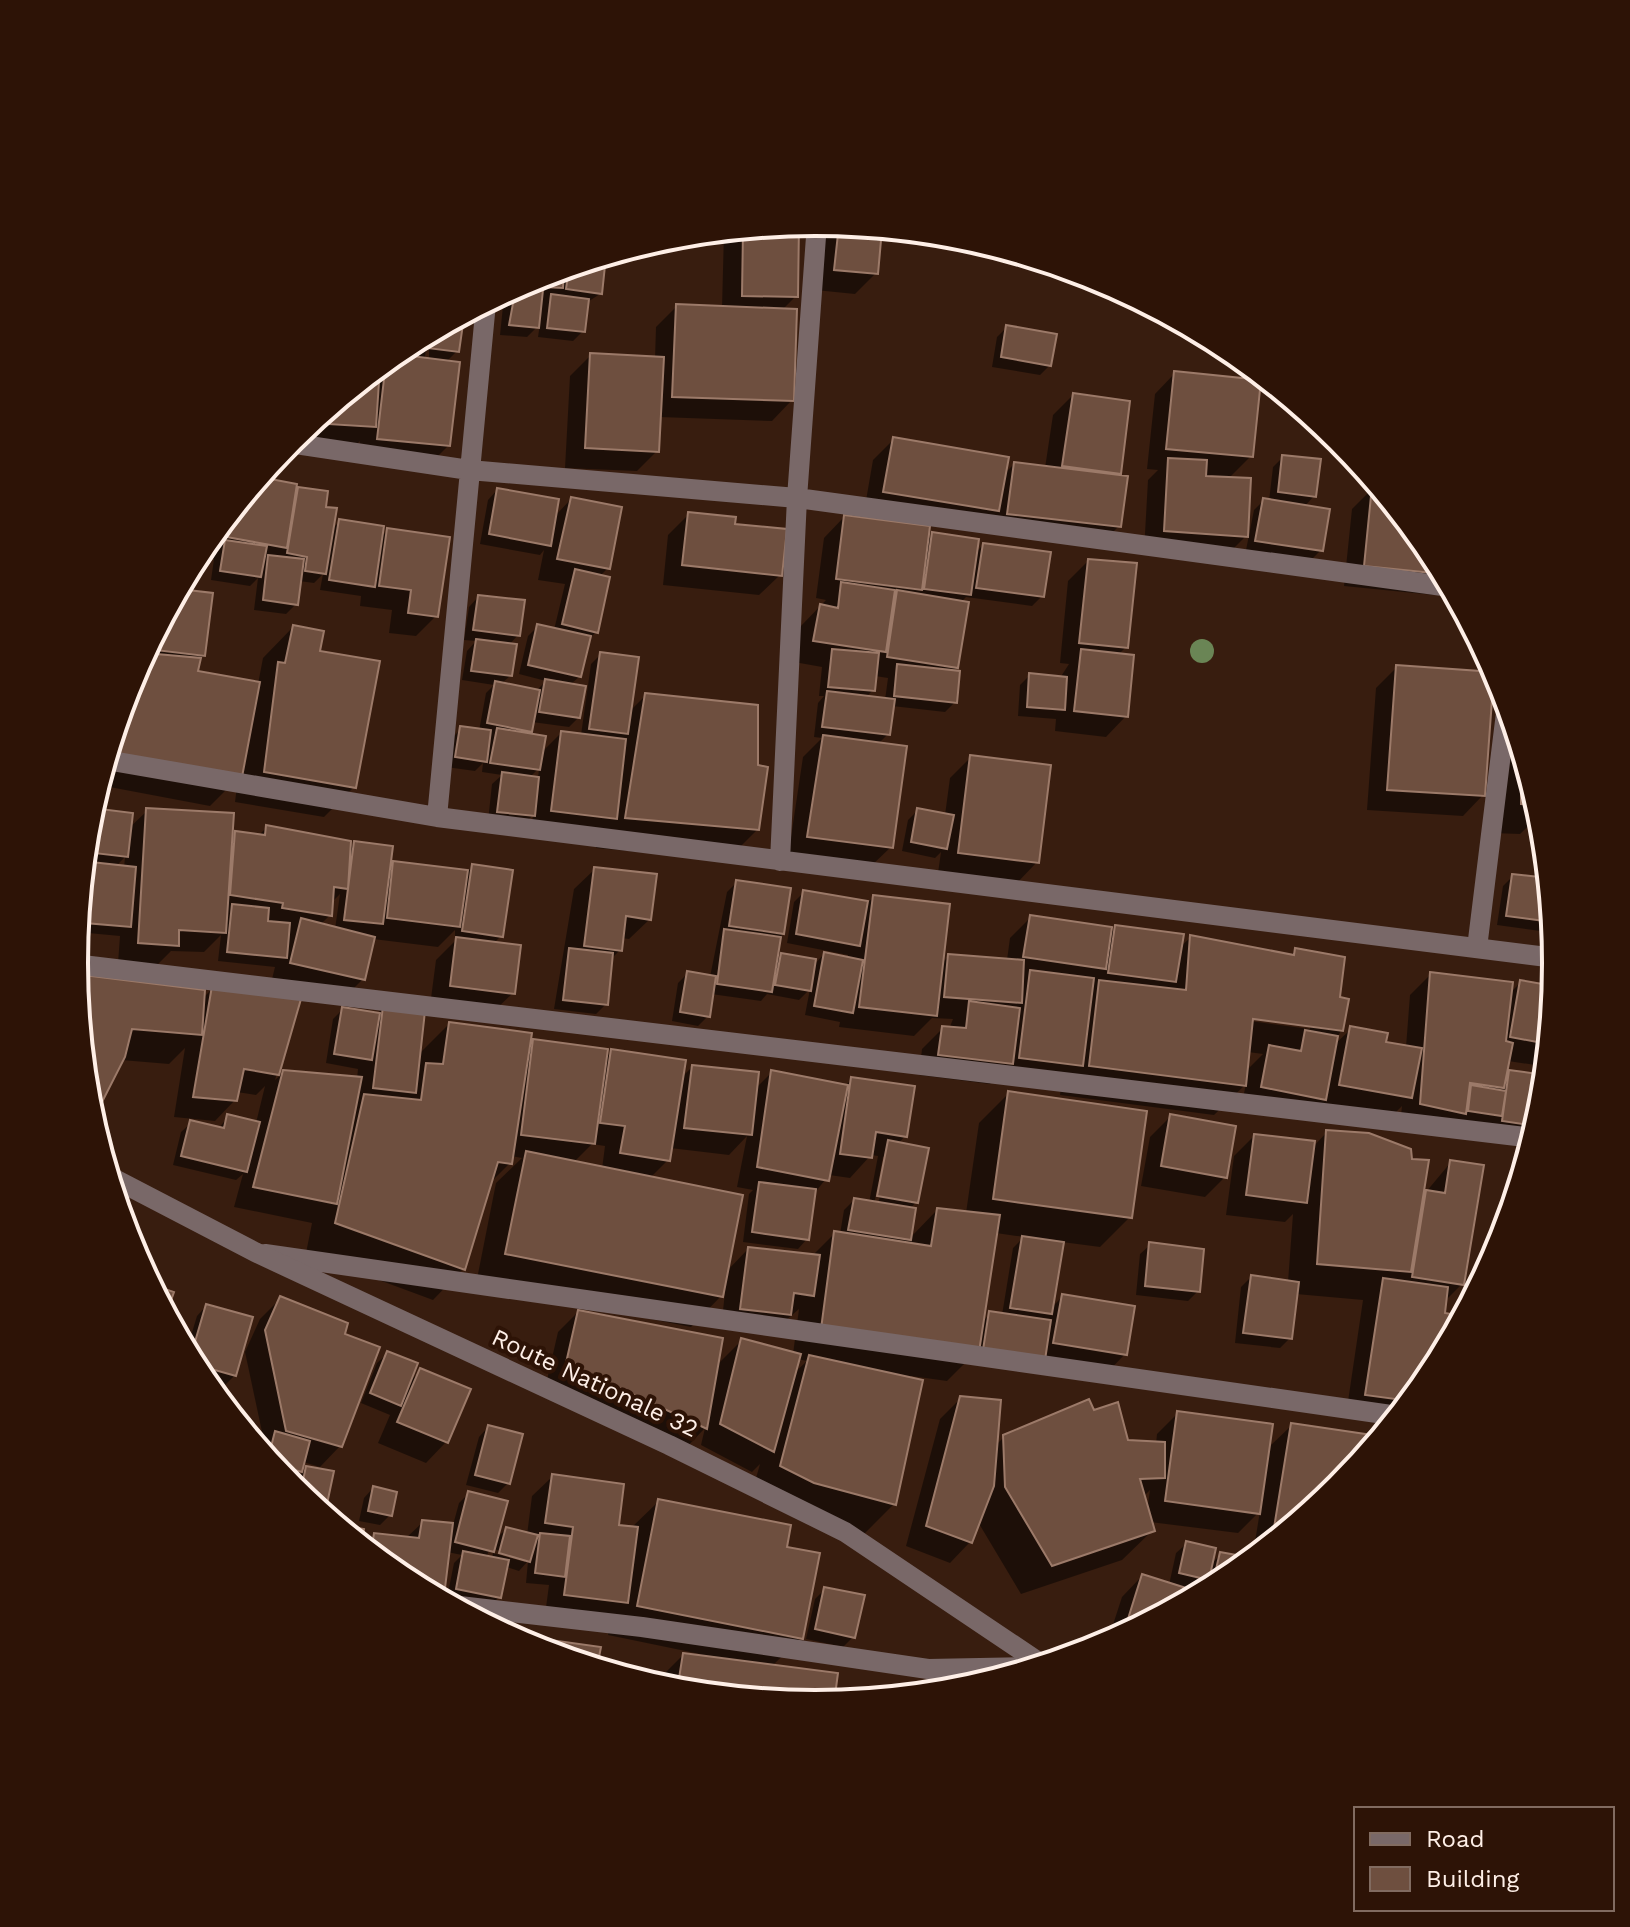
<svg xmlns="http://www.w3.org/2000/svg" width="1630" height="1927" viewBox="0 0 1630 1927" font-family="'Work Sans',sans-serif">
<rect width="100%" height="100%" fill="#381d0f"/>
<path fill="#0007" fill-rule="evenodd" d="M821,223L941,235L935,240L880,231L876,273L855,294L815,290Z
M797,224L796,296L782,310L792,400L772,421L659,417L657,451L637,471L565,468L570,376L591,355L655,359L656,327L677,306L722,308L724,231Z
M1008,251L1056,266L1006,259Z
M602,257L600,294L586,303L583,331L573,341L538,337L540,324L527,337L500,335L503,306L493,305V299L532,279Z
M469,312L458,326L457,351L446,362L448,446L428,466L358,459L360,441L354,447L291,439L393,356L418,359L420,338L427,335L425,358H429V334Z
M1007,327L1050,365L1040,375L992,367L997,337Z
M1175,373L1251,456L1228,479L1246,536L1226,556L1144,551L1148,480L1158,470L1147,469L1155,394Z
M1073,395L1128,402L1118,477L1119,526L1098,547L864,512L873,460L894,439L1003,475L1014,464L1045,468L1053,415Z
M1283,457L1314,496L1304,507L1321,550L1311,560L1246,550L1254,510L1264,500L1269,501L1273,467Z
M259,479L294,494L299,489L323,508L331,530L340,521L380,538L388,530L436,616L416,636L389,633L392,610L360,606L361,596L320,590L323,574L314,583L299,581L296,604L286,614L254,610L258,578L250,586L211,580L214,559L201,557L203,546Z
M1373,488L1398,528L1412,529L1431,552L1447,581L1434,595L1344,586L1352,509Z
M497,490L555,516L571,499L608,568L600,576L596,632L587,641L580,676L570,685L579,717L569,727L532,722L526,735L540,754L561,733L581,735L591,664L601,654L630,711L646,695L758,829L727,860L596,848L597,839L531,831L533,815L523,825L488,821L492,784L502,775L482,772L483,763L475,771L446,767L451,739L461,729L479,731L486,693L494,685L462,680L467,651L476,641L464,640L469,607L478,597L518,635L509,645L510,676L501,684L536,691L546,681L519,674L528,636L538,626L554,630L565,584L538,580L544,550L540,555L480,544L488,500ZM539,768L538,779L529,778Z
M689,514L733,526L780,575L759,595L663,585L668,535Z
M844,517L926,541L933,534L975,553L983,545L1042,596L1032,606L966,597L961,602L957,667L952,672L955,702L945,712L892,706L888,734L878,744L891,847L870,867L788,857L803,757L822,738L814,737L818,703L824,696H819L822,667L794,662L800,627L826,600L816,598L824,538ZM875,676L888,678L885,700L866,697L873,690Z
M1088,561L1126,647L1118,655L1126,716L1106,737L1055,731L1056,719L1018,716L1020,685L1030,675L1060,678L1069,664L1060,663L1068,581Z
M178,591L203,655L196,673L258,684L263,658L293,627L318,652L354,787L324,817L235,802L238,778L210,806L99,785L131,680Z
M1397,667L1483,795L1463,816L1367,810L1376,688Z
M1519,745L1540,815L1520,834L1491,833V773Z
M971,757L1037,862L1017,883L938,873L941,852L935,858L902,851L908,820L918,810L945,815L950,778Z
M91,810L131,814L129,828L147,811L230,838L236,833L258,836L267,827L348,850L355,843L388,869L394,863L467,872L473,866L501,936L493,944L513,993L492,1013L430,1006L436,960L455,941V930L438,947L373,939L363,979L343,999L271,983L275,967L218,961L221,935L204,952L171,951L156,966L118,963L120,936L77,932ZM125,857L124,868L115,867ZM340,894L335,929L320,925L330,915L331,903Z
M595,869L650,919L629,939L621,938L620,950L611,959L606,1004L596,1014L554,1009L574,889Z
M1513,876L1548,881L1555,956L1546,954L1551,920L1540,931L1497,925L1503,886Z
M737,882L782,933L775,962L782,955L813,966L824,954L848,959V955L787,943L794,902L804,892L867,903L874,897L941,964L949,956L1007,960L1010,938L1031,917L1109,934L1116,927L1179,948L1191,937L1290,956L1296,950L1337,998L1341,1030L1334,1045L1351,1029L1384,1043L1406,1047L1410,995L1431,974L1510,993L1521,982L1554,988L1546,1062L1542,1066L1508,1061L1504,1078L1510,1073L1545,1077L1542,1109L1530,1147L1400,1124L1402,1106L1390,1118L1241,1107L1246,1084L1214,1115L1060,1095L1061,1086L996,1077L990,1084L919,1075L922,1049L943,1028L949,1029L953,1019L932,1018L914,1036L839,1027L840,1022L805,1015L810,989L799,1000L767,994L761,1001L711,994L708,1016L698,1026L672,1021L678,983L688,973L710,977L727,892ZM1244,1016L1310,1025V1029L1243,1020ZM1248,1052L1263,1054L1246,1071Z
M75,976L203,998L213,988L299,1000L275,1080L284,1072L357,1079L358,1069L326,1063L333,1019L343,1009L377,1014L383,1008L418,1055L449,1024L527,1048L534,1042L605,1058L612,1051L681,1078L692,1067L755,1089L772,1072L845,1086L852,1079L905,1136L898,1144L916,1202L910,1209V1238L937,1210L966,1213L979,1123L1009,1093L1130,1217L1100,1247L1062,1242L1052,1307L1063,1296L1125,1354L1105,1375L975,1353L947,1381L911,1376L894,1504L864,1534L751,1496L760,1464L752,1472L701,1445L705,1428L685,1449L546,1384L558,1332L578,1312L716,1366L742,1340L793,1354L799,1309L769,1335L721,1329L725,1292L691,1327L476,1284L496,1183L522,1158L511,1156L510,1163L489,1184L463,1269L433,1300L306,1253L312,1223L234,1207L243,1174L236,1180L173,1165L181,1132L191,1123L218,1129L228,1117L256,1123L265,1086L256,1095L237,1092L235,1100L215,1121L174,1117L185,1048L169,1064L121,1060L100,1102L90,1113ZM747,1136L737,1187L753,1190L749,1194L743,1242L798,1249L807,1239L813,1195L829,1175L850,1178L871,1155L878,1156L869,1203L854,1200L844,1210L840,1234L835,1233L812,1256L748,1249L726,1272L650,1178L668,1160L670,1148L729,1155ZM592,1144L605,1146L602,1169L573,1163ZM883,1157H887L878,1206L874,1205ZM996,1233L1024,1237L1013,1248L1002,1315L990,1314L982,1322ZM797,1359L807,1361L793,1374Z
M1170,1117L1225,1177L1205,1197L1141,1186L1150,1137Z
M1327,1132L1421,1198L1451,1162L1462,1284L1444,1302L1442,1315L1455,1317L1458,1301L1482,1281L1431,1376L1393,1421L1346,1415L1363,1300L1296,1294L1290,1338L1280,1348L1235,1343L1241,1287L1251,1277L1288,1282L1293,1214L1285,1222L1226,1215L1234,1156L1254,1136L1312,1148Z
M1150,1245L1198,1291L1188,1301L1136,1295L1140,1254Z
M280,1299L343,1336L340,1446L320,1467L303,1462L299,1476L307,1468L325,1503L318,1510L294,1490L297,1474L290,1481L284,1479L263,1454L265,1446L245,1352L260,1319Z
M206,1306L235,1375L225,1385L202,1379L186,1352L197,1316Z
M387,1354L408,1383L420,1371L446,1442L426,1463L378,1443L390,1415L361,1403L377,1363Z
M961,1398L996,1445L1004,1437L1093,1413L1127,1442L1156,1444L1157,1434L1178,1413L1267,1449L1292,1425L1377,1438L1339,1488L1257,1555L1253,1554L1260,1511L1238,1533L1150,1522L1153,1530L1122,1560L1021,1594L978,1522L970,1542L950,1563L906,1546L940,1419ZM1150,1490L1147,1511L1143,1497Z
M488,1427L508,1483L498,1493L466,1485L479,1437Z
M553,1476L616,1527L631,1528L659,1501L785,1549L801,1638L772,1666L832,1703L815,1704L670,1690L653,1685L683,1655L700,1657V1654L608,1635L612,1617L545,1615L549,1585L526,1583L528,1561L519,1571L506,1567L499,1597L489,1607L447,1598L454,1563L462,1555L447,1552L443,1587L434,1596L403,1579L363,1546L375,1535L406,1538L423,1522L453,1525L459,1503L469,1493L495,1540L506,1529L527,1535L532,1496ZM490,1548L525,1558V1562L493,1553L492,1559L486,1558Z
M373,1488L390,1515L380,1525L359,1521L364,1498Z
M1186,1544L1211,1564L1221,1554L1251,1560L1205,1591L1207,1579L1194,1592L1200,1594L1107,1643L1122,1597L1142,1576L1169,1585L1176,1553Z
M825,1589L853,1637L843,1647L806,1639L815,1599Z"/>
<path fill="#6e4f3f" stroke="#9c7a69" stroke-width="2" d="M799,224L798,297L742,296L743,230Z
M839,225L882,229L878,274L834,270Z
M606,256L602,294L566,289L569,267Z
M564,269L563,288L519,286L532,279Z
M516,287L543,290L539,328L509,325Z
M551,294L589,299L585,332L547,328Z
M676,304L797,309L794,401L672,397Z
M449,323L463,324L459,352L427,348L429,334Z
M1006,325L1057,334L1051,366L1001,357Z
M590,353L664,357L659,452L585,448Z
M395,354L460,362L450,446L377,439L386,362Z
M380,367L376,427L311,423Z
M1174,371L1261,380L1253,457L1166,449Z
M1073,393L1130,401L1121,474L1062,466Z
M893,437L1009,457L999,511L883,492Z
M1282,455L1321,459L1316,497L1278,492Z
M1168,458L1207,460L1206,476L1251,478L1248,537L1164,531Z
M1014,462L1128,476L1121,527L1007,514Z
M260,477L297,484L287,548L221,536L223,522Z
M1372,486L1378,487L1401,515L1400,526L1410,527L1431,552L1443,574L1364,566Z
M298,487L328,491L326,507L337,508L326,574L305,571L307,557L287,553Z
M497,488L559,499L551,546L489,534Z
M571,497L622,507L610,569L557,559Z
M1263,498L1330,509L1323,551L1255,541Z
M688,512L736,517L735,524L787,529L782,576L682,565Z
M844,515L930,526L922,590L836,579Z
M339,519L384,526L375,587L329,580Z
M387,528L450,537L438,617L408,613L411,590L379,586Z
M932,532L979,539L971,595L924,589Z
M225,540L267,546L261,577L220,571Z
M983,543L1051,552L1044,597L976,588Z
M268,555L304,559L298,605L263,600Z
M1088,559L1137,563L1128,648L1079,643Z
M575,569L610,577L598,633L562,624Z
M841,582L895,590L886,652L813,641L820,604L838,608Z
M179,589L213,593L205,656L147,649Z
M897,590L969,602L958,668L887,657Z
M478,595L525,600L520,636L473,630Z
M537,624L591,636L581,677L528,665Z
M293,625L324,631L320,651L380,661L356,788L264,772L278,662L285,663Z
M476,639L517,644L512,676L471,671Z
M832,649L879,653L875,691L828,687Z
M1081,649L1134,655L1128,717L1074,711Z
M600,652L639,657L628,734L589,729Z
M145,653L201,658L198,671L260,682L242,777L109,752L131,680Z
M897,664L960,671L957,703L894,696Z
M1396,665L1494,672L1485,796L1387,790Z
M1029,673L1067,677L1065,710L1027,707Z
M545,679L586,686L580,718L539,712Z
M495,681L540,690L532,732L487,723Z
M827,691L895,699L890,735L822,727Z
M645,693L758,705V765L768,767L759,830L625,818Z
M460,726L491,730L487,762L455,757Z
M497,728L546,736L540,770L490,763Z
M561,731L626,739L617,819L551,811Z
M823,735L907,746L893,848L807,837Z
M1521,749L1537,805L1521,804Z
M970,755L1051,765L1039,863L958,853Z
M502,772L539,777L535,816L497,812Z
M92,808L133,813L128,857L85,852Z
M146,808L234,813L226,933L179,930V946L138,943Z
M917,808L954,815L947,849L911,842Z
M266,825L351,841L348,889L334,887L332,916L282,908L283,903L230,895L235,831L265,835Z
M354,841L393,846L383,924L344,920Z
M393,861L468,870L460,927L387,918Z
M91,862L136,867L131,927L85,923Z
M472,864L513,870L503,937L462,931Z
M594,867L657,874L651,920L626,916L622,951L584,946Z
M1512,874L1548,878L1552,922L1506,916Z
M736,880L791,888L784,934L729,926Z
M803,890L868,901L860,946L796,934Z
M873,895L950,904L937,1016L859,1007Z
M232,904L269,908L268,921L290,923L287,958L227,952Z
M1030,915L1112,927L1106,969L1023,957Z
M301,918L375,937L365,980L290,963Z
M1115,925L1184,934L1176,982L1108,973Z
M724,929L781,937L772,992L717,984Z
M1190,935L1294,955L1295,948L1345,957L1340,997L1349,999L1343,1031L1253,1019L1246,1086L1089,1066L1099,980L1186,990Z
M456,937L521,945L515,994L450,986Z
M569,948L613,953L608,1005L563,1000Z
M824,952L863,960L853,1013L814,1006Z
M781,953L816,959L811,991L775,985Z
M948,954L1024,960L1022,1003L944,997Z
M1030,970L1094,978L1083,1066L1019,1058Z
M687,971L716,976L710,1017L680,1012Z
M1430,972L1513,982L1506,1041L1513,1043L1504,1088L1470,1083L1466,1114L1420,1104Z
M75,974L205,990L202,1035L132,1029L125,1057L101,1104L87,1099Z
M1520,980L1554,986L1548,1044L1510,1037Z
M212,986L301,999L279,1075L244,1069L237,1101L193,1097Z
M969,1001L1020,1008L1013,1064L938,1055L942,1026L966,1028Z
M383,1006L425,1011L416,1093L373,1088Z
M342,1007L380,1013L372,1060L334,1054Z
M449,1022L532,1033L512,1164L498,1162L465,1270L335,1223L364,1094L421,1100L426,1063L443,1064Z
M1350,1026L1388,1033L1386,1042L1422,1048L1412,1098L1339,1085Z
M1305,1030L1338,1036L1326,1100L1261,1087L1269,1045L1301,1051Z
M533,1039L608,1049L595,1144L521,1135Z
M611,1049L686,1060L670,1161L620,1153L625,1126L600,1123Z
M692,1065L759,1072L752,1135L684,1128Z
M283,1070L362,1077L337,1204L253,1187Z
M771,1070L848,1085L829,1181L757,1167Z
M1509,1070L1545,1075L1536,1126L1502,1121Z
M851,1077L915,1086L907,1137L876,1132L872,1158L840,1154Z
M1471,1085L1506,1091L1502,1116L1468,1111Z
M1008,1091L1147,1111L1132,1218L993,1199Z
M227,1114L260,1122L247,1172L181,1156L190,1120L224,1128Z
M1170,1114L1236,1126L1227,1178L1161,1166Z
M1326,1130L1369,1133L1411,1149L1412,1159L1429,1160L1411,1272L1317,1264Z
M1254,1134L1315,1141L1307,1203L1246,1195Z
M888,1140L929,1148L918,1203L877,1196Z
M526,1151L743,1195L723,1297L505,1254Z
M1450,1160L1484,1165L1464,1285L1412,1277L1426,1190L1445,1193Z
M759,1182L816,1189L809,1240L752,1232Z
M854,1198L916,1208L911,1240L848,1230Z
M937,1208L1000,1215L979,1352L821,1329L834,1231L931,1246Z
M1022,1236L1064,1242L1052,1314L1010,1308Z
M1149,1242L1204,1249L1200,1292L1145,1286Z
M748,1247L820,1255L814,1296L794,1293L791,1315L740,1309Z
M1251,1275L1299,1282L1292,1339L1243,1333Z
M1383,1278L1448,1287L1445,1313L1457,1315L1455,1331L1431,1376L1410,1401L1365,1395Z
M150,1284L174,1292L166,1314Z
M1062,1294L1135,1306L1127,1355L1053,1343Z
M280,1296L348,1323L345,1334L380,1347L342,1447L286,1431L265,1330Z
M206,1304L253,1317L236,1376L193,1364L190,1359Z
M578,1310L723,1338L707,1429L566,1363Z
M989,1311L1051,1320L1045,1360L983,1350Z
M741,1338L801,1354L774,1452L720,1424Z
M387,1351L418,1363L401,1406L370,1393Z
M809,1355L923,1380L896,1505L814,1483L780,1466Z
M420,1368L471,1389L448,1443L397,1422Z
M960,1396L1001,1400L994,1486L972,1543L926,1526Z
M1089,1399L1094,1410L1118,1402L1128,1440L1165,1442V1478L1140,1479L1155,1531L1052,1566L1005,1487L1003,1435Z
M1177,1411L1273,1424L1260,1514L1165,1501Z
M1291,1423L1379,1436L1339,1488L1280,1536L1273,1534Z
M488,1425L523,1434L510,1484L475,1475Z
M275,1431L310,1441L302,1472L272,1464L268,1459Z
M306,1466L334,1471L327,1504L300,1495Z
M552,1474L624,1484L619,1525L638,1527L628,1603L564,1595L573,1527L545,1523Z
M373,1486L397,1492L392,1516L368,1511Z
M468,1491L508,1501L494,1552L455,1542Z
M658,1499L791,1525L787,1547L820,1553L803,1639L637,1606Z
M422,1520L453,1523L445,1588L412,1584L371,1553L374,1533L419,1538Z
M335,1524L364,1529L362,1545Z
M506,1527L538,1535L530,1562L499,1553Z
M540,1533L570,1536L565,1577L535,1573Z
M1186,1541L1216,1548L1209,1580L1179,1573Z
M463,1551L509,1560L501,1598L456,1589Z
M1220,1552L1253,1558L1212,1587Z
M1142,1574L1202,1593L1123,1635Z
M824,1587L865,1595L855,1638L815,1629Z
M522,1636L601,1647L598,1662L633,1667L632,1679L531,1648L521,1643Z
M683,1653L838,1673L834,1703L815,1704L677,1691Z"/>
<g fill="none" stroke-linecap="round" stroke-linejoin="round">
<path stroke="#796868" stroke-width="20" d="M289,443L469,470L797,498L1450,587
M106,760L437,817L1555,958
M437,817L486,303
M780,861L797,498L817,223
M1477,948L1507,705
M74,964L1533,1138
M265,1254L1398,1416
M451,1605L642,1627L928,1669L1035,1667"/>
<path stroke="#796868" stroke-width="20" d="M109,1176L255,1252L669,1445L845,1532L1043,1665"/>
</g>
<circle fill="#6a8555" cx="1202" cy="651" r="12"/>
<g text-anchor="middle" stroke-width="8" stroke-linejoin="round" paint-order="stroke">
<g font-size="24" fill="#feefe7" stroke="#2d1306">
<text transform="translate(595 1383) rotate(25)" y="8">Route Nationale 32</text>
</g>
</g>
<path d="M0 0H1630V1927H0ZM88 963a727 727 0 1 1 1454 0a727 727 0 1 1-1454 0Z" fill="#2d1306" fill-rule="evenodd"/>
<path fill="none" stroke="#feefe7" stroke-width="4" d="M88 963a727 727 0 1 1 1454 0a727 727 0 1 1-1454 0Z"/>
<rect x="1354" y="1807" width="260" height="104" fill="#2d1306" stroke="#816b60" stroke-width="2"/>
<rect x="1370" y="1833" width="40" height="12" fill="#796868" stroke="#816b60" stroke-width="2"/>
<text x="1426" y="1847" font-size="24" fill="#feefe7">Road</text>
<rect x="1370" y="1867" width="40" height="24" fill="#6e4f3f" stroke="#816b60" stroke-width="2"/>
<text x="1426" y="1887" font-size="24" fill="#feefe7">Building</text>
</svg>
